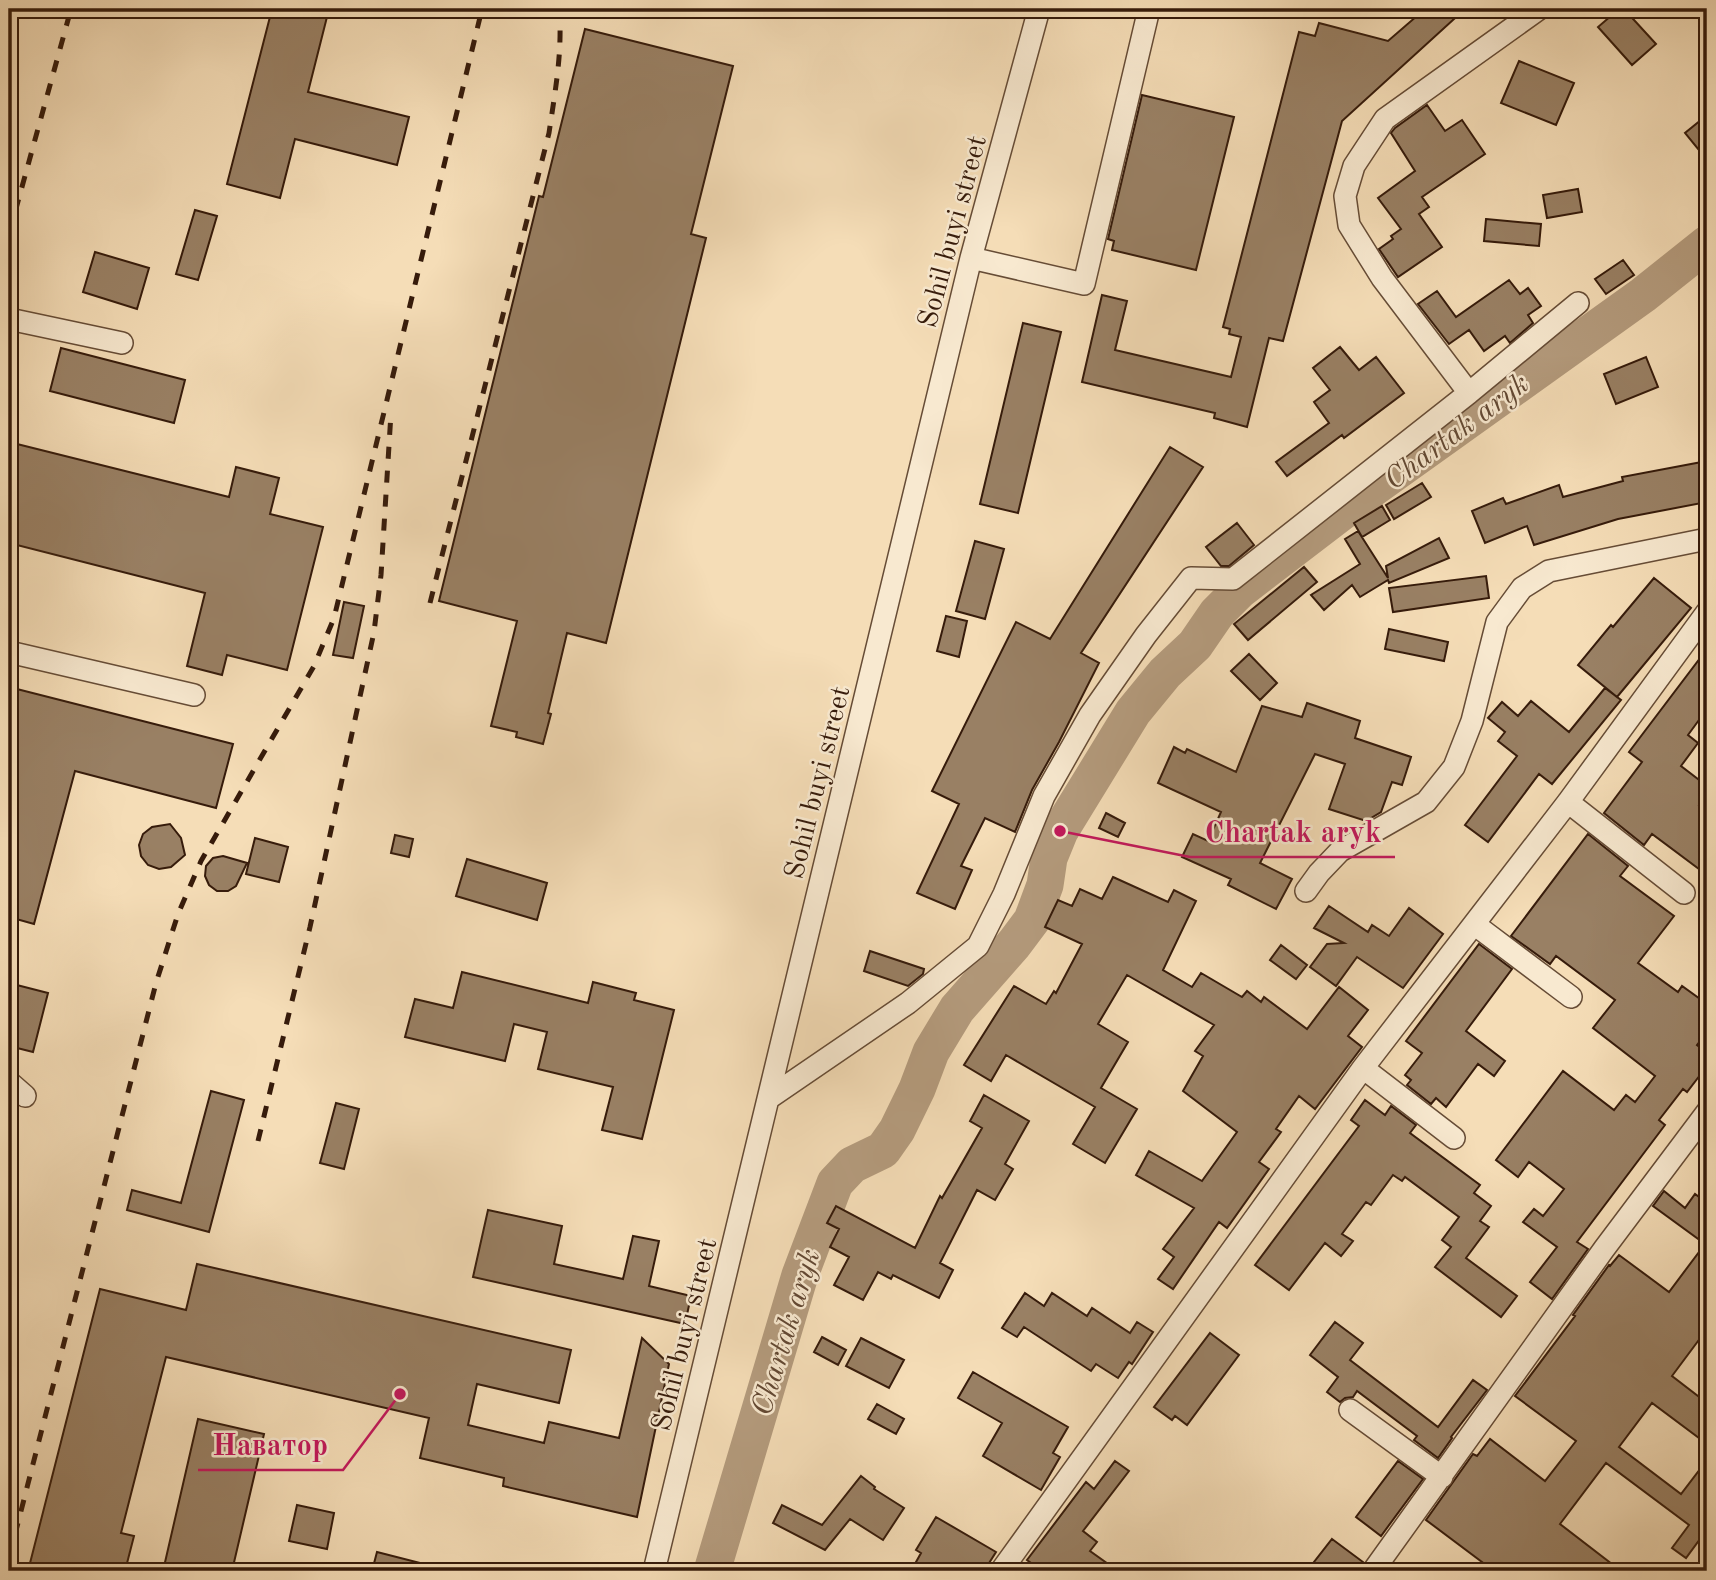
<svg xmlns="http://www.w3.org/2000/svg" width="1716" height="1580" viewBox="0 0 1716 1580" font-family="'Old Standard TT',serif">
<rect width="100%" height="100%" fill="#f5ddb7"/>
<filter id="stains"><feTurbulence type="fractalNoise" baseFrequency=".00286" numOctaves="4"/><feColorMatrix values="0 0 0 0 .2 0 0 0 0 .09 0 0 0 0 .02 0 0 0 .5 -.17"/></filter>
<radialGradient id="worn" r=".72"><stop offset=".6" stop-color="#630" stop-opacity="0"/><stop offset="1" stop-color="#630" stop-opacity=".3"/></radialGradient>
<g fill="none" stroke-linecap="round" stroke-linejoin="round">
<path stroke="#b49b7d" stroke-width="37" d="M712,1571L800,1275L835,1183L852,1165L883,1150L897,1130L917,1089L931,1052L957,1009L1014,944L1032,920L1045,885L1049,858L1060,831L1133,712L1165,673L1195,645L1217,613L1240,590L1372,489L1643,295L1707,244"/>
</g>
<path fill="#998064" stroke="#361b0b" stroke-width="2" d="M272,9H329L308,92L409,117L397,165L295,139L280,198L227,184Z
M1425,9H1465L1342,121L1283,341L1269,338L1247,427L1214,418L1215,413L1082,382L1102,295L1127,301L1115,350L1231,377L1241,337L1229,334L1230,329L1223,327L1299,32L1315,36L1319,23L1388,41Z
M1619,9H1624L1656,44L1632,65L1598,27Z
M585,29L733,66L691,234L706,238L606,643L567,633L548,713L551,714L543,744L516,737L517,732L491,726L517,621L439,601L539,196L543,197Z
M1519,61L1574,83L1556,125L1501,103Z
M1142,95L1234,117L1196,270L1112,250L1114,241L1108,239Z
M1427,105L1445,131L1462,120L1485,154L1422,197L1429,207L1419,214L1442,247L1398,277L1379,249L1393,239L1391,236L1401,229L1378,198L1415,171L1391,133L1395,128Z
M1707,115V160L1685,133Z
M1578,189L1582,212L1547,218L1543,195Z
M195,210L217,216L198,280L176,274Z
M1486,219L1541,224L1539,246L1484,241Z
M95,252L149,268L137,309L83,292Z
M1623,260L1634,275L1606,294L1595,279Z
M1509,280L1520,294L1528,288L1541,306L1528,315L1533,323L1510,343L1505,336L1484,351L1469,330L1449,344L1418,304L1437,291L1456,317Z
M1023,323L1061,332L1018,513L980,504Z
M1340,347L1359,370L1376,357L1404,393L1344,438L1342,435L1287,476L1276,462L1329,423L1314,402L1330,390L1313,368Z
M61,348L185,380L174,423L50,391Z
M1646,357L1658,387L1616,404L1604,374Z
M9,442L229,497L236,467L279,478L270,514L323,527L287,670L227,655L222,675L187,666L205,593L9,543Z
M1170,447L1203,467L1081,653L1099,663L1059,742L1032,790L1015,832L985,818L961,866L972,870L955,909L917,893L959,804L932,791L1016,622L1050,639Z
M1707,461V502L1618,519L1534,545L1527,526L1485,543L1472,511L1503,498L1506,504L1559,485L1563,497L1623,481L1622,477Z
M1422,483L1431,497L1394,519L1386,505Z
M1382,506L1390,520L1362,537L1354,523Z
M1237,523L1254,545L1229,566H1221L1206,547Z
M1358,531L1388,578L1386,566L1439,538L1449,558L1389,583L1388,580L1360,597L1352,585L1324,610L1311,595L1360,564L1345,539Z
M975,541L1004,549L985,619L956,611Z
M1304,567L1317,582L1248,640L1234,624Z
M1486,576L1489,598L1393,612L1389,588Z
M1654,578L1691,608L1617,697L1578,665L1611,625L1613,627Z
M344,602L364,606L353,658L333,655Z
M946,616L967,621L959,657L937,651Z
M1389,629L1448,642L1444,661L1385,649Z
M1707,649V709L1688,735L1698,743L1681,766L1707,786V794L1699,805L1707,811V875L1652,834L1644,845L1604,813L1642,762L1629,752Z
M1249,654L1277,683L1260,700L1231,671Z
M9,687L233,744L216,808L75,771L34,924L9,917Z
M1605,688L1621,700L1552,784L1539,774L1488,842L1465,825L1517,756L1498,741L1505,732L1488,718L1502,702L1518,716L1531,701L1569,732Z
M1307,703L1360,721L1355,738L1411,757L1402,785L1392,782L1381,812L1366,821L1329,809L1345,764L1315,754L1260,863L1292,879L1276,909L1228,885L1231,879L1182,857L1193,834L1208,841L1221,812L1158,783L1174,747L1185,753L1187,749L1236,772L1262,706L1302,717Z
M1106,813L1125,823L1118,837L1099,828Z
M170,824L181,838L185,855L171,867L159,869L148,865L141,856L139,845L143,834L152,827Z
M1588,834L1628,866L1620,876L1674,916L1638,963L1678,992L1682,986L1707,1004V1032L1697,1045L1707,1053V1066L1687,1092L1683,1089L1659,1120L1665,1125L1577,1242L1588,1249L1552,1299L1530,1282L1557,1247L1523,1222L1534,1209L1543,1216L1564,1189L1529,1162L1518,1177L1496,1160L1563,1071L1614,1110L1626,1095L1635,1102L1655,1076L1593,1028L1615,1000L1556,956L1550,964L1511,936Z
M395,835L413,839L409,857L391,853Z
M255,838L288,847L279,882L246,874Z
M223,856L247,863L236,886L228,891H217L209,885L205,876L206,866L213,858Z
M467,859L547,883L537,920L456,896Z
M1113,877L1168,902L1174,890L1196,901L1163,970L1192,987L1201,973L1242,997L1247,991L1261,1002L1264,997L1307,1029L1339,987L1368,1010L1348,1036L1362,1047L1315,1109L1299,1096L1276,1129L1281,1132L1259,1162L1269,1169L1227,1228L1219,1222L1173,1289L1158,1279L1174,1257L1163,1249L1194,1208L1136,1175L1149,1151L1202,1181L1237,1132L1183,1091L1203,1056L1195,1051L1214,1025L1127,975L1098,1024L1128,1042L1101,1088L1137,1109L1105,1163L1073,1144L1095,1107L1006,1055L991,1081L964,1065L1014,986L1046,1004L1054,991L1056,993L1082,944L1045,927L1058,900L1072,906L1080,889L1102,899Z
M1329,906L1368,932L1372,925L1389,936L1409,908L1443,934L1403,988L1357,957L1336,986L1310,967L1327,944L1344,943L1314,928Z
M1479,944L1512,969L1466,1031L1505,1061L1494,1076L1478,1064L1446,1107L1436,1098L1431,1104L1407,1085L1411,1080L1405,1075L1422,1053L1406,1041Z
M1281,945L1307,965L1296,979L1270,960Z
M870,951L924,969L923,974L908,986L864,971Z
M462,972L588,1003L593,982L636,993L634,1000L674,1010L642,1139L602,1130L613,1087L538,1069L547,1032L514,1024L505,1061L405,1037L415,999L453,1008Z
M9,983L48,993L33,1052L9,1046Z
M211,1091L244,1100L209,1232L127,1210L132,1190L181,1203Z
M984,1095L1029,1121L1005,1164L1013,1169L995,1200L977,1190L940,1263L953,1270L939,1298L893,1275L891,1279L878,1272L863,1300L834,1285L849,1257L830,1247L839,1229L827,1223L836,1206L915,1248L940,1196L942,1198L982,1128L970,1121Z
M1365,1100L1385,1115L1391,1106L1416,1125L1410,1133L1480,1185L1474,1193L1491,1206L1480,1221L1489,1227L1466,1258L1517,1296L1501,1317L1435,1267L1451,1247L1442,1240L1459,1217L1405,1177L1402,1181L1393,1175L1371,1205L1366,1202L1342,1234L1353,1241L1341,1256L1325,1243L1289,1290L1255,1265L1359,1126L1351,1120Z
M336,1103L359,1109L344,1169L320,1163Z
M1664,1191L1685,1208L1695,1194L1707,1203V1329L1672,1376L1707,1403V1444L1652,1403L1619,1447L1681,1494L1707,1460V1538L1703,1535L1686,1558L1672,1548L1689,1525L1606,1463L1560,1524L1621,1571H1494L1426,1520L1473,1454L1477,1456L1490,1439L1545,1481L1576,1441L1515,1396L1575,1316L1573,1315L1609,1265L1610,1266L1619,1255L1669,1292L1705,1244L1653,1206Z
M488,1210L562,1226L554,1264L623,1279L633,1236L659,1241L649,1286L691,1296L685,1324L473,1277Z
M197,1264L571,1350L559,1403L477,1384L468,1425L544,1443L549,1422L619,1438L642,1338L669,1364L637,1517L503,1486L504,1478L420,1458L429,1418L166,1357L121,1533L134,1536L125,1571H28L100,1289L186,1310Z
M1025,1293L1044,1306L1052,1293L1087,1316L1092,1308L1130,1333L1137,1322L1153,1332L1132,1364L1129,1362L1118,1378L1096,1364L1091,1371L1024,1327L1017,1337L1002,1328Z
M1335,1322L1363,1343L1350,1360L1438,1427L1473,1380L1487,1390L1451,1437L1452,1438L1438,1458L1414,1440L1417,1436L1357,1391L1353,1397L1345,1398L1340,1402L1327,1392L1338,1377L1310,1355Z
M1210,1333L1239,1355L1187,1425L1175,1416L1172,1420L1154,1407Z
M822,1337L846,1350L838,1365L814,1352Z
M861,1338L904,1360L889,1388L846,1366Z
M973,1372L1068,1427L1053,1453L1060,1457L1041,1490L983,1456L1002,1423L958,1398Z
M877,1404L904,1419L896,1434L868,1419Z
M198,1419L264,1434L232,1571H163Z
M1115,1461L1129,1471L1083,1531L1097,1542L1090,1551L1118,1571H1042L1027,1560L1086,1482L1094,1489Z
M1398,1461L1423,1479L1381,1536L1356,1517Z
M861,1476L875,1487L874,1489L904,1508L883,1540L850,1519L825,1550L773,1523L782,1505L822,1525Z
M297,1505L334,1513L327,1549L289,1541Z
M936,1517L996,1552L984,1571H911L921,1553L916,1550Z
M1332,1539L1363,1562L1360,1571H1307Z
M377,1552L428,1565V1571H372Z"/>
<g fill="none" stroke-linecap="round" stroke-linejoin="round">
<g stroke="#664c36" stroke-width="24">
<path id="minor" d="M971,258L1084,284L1149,9
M9,319L122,343
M1469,393L1382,278L1349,225L1345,196L1354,166L1385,119L1539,9
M9,652L194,695
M1568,802L1684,893
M1306,891L1319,873L1340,851L1426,802L1454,767L1472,721L1497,622L1522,588L1549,571L1707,539
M1474,924L1571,997
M1363,1068L1454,1138
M9,1082L25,1096
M769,1098L908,1003L978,946L1004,894L1044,796L1090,715L1146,635L1191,578L1233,579L1469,393L1578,303
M1350,1410L1442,1477
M654,1571L971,258L1039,9
M1001,1571L1363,1068L1568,802L1707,612
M1373,1571L1604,1249L1707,1112"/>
</g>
<use href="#minor" stroke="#f8e9d0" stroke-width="21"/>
<path stroke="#361b0b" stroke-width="5" stroke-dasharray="12 12" stroke-linecap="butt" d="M9,234L71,9
M430,603L549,133C555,92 563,50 559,9
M258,1141L310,927L374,632L381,575L391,413
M9,1558L156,983L178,914L201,861L314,666L334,618L482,9"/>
</g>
<g text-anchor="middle" stroke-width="5" stroke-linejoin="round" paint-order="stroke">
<g font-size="28" fill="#361b0b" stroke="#f8e9d0">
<text transform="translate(951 231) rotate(-75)" y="10">Sohil buyi street</text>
<text transform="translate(816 782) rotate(-76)" y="10">Sohil buyi street</text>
<text transform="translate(683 1334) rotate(-76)" y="10">Sohil buyi street</text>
</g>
<g font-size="30" font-style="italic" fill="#624833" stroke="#f8e9d0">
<text transform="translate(1456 431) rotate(-37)" y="10">Chartak aryk</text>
<text transform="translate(785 1332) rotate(-73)" y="10">Chartak aryk</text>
</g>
</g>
<path fill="none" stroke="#c2185b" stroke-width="2.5" d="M1060 831L1190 857H1395M400 1394L343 1470H198"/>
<g fill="#c2185b" stroke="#f8e9d0" stroke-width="2.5">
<circle cx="1060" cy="831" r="7"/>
<circle cx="400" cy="1394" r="7"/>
</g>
<g font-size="30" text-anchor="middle" font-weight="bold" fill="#c2185b" stroke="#f8e9d0" stroke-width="5" stroke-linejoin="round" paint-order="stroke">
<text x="1293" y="842">Chartak aryk</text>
<text x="270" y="1455">Наватор</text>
</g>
<rect width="1716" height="1580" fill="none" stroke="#f5ddb7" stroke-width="35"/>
<rect x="10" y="10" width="1695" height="1559" fill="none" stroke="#361b0b" stroke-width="3.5"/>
<rect x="18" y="18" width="1681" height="1545" fill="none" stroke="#361b0b" stroke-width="2"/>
<rect width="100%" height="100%" filter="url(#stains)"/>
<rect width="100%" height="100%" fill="url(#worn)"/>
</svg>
